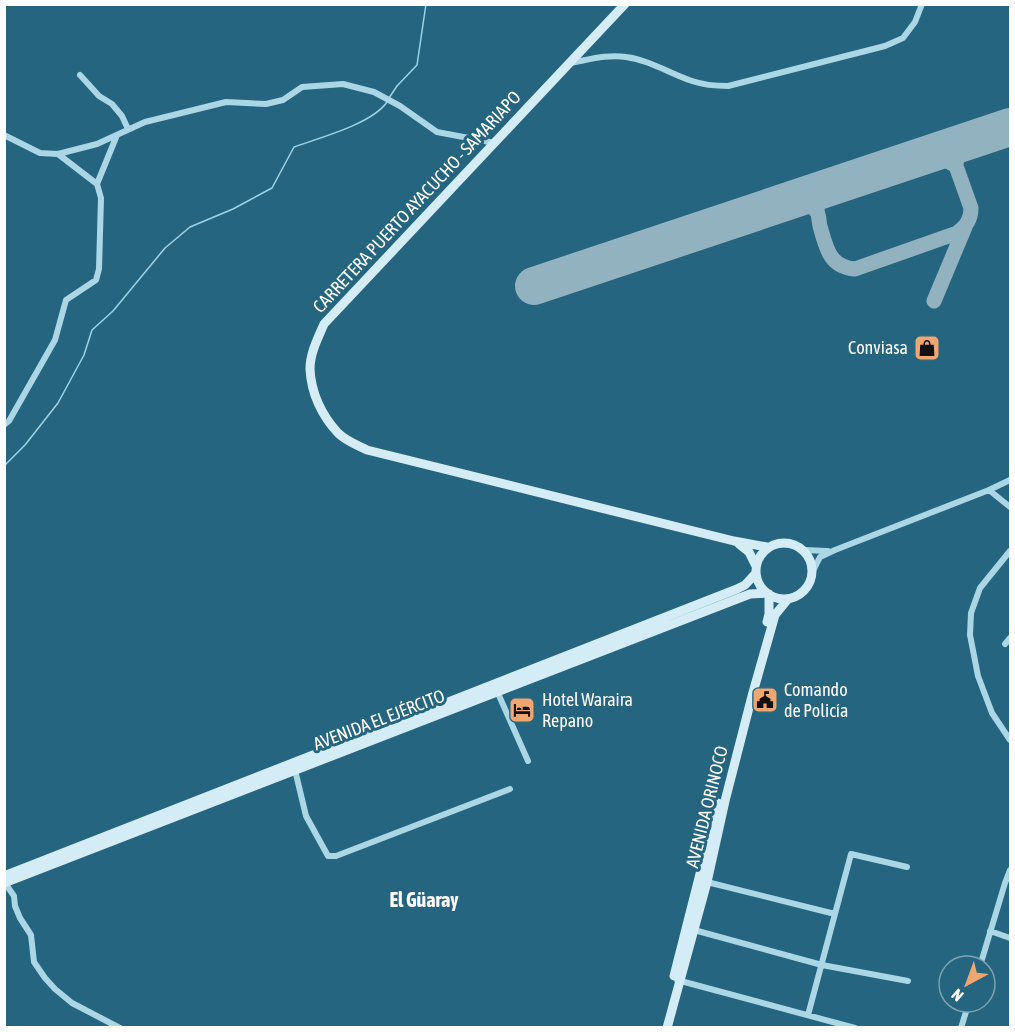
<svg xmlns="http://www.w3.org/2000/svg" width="1015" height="1032" viewBox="0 0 1015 1032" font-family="'Asap Condensed',sans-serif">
<rect width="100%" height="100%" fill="#25657f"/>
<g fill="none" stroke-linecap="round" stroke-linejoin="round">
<path stroke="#9fd4e7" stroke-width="1.5" d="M389,98L397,86L417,65L426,4
M4,466L25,445L58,403L84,355L92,330L113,311L165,248L190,227L233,209L272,188L294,147C319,138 372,124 387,102"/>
<path stroke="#92b2bf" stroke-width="15" d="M927,154L943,158L956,166
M792,200C800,202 812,204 817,212C819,215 819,222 820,226C826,247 829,267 855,269L957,233C966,226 971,220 971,208L956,166C956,157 960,150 965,143
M817,212C817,201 822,195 829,187
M934,301L965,227"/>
<path stroke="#92b2bf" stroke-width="38" d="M534,286L1010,127"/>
<path stroke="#abd6e6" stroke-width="6" d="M570,63C588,60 607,54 626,57C649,60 669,73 692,81C704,85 716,86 728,86L885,46L903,38L915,22L922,4
M80,75L99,96L112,104L122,116L128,129
M4,135L40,153L58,154L97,144L145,122L226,102L266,104L283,100L302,87L343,84L374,92L400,106L437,132L495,143
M97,184L117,135
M4,425L9,421L55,340L66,300L96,280L99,269L101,198L97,184L58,154
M989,490L1010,507
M804,550L828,551
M1010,551L980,588L971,613L970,635L978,676L992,713L1010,740
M813,571L820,557L835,550L989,490L1010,480
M1005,644L1010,638
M497,691L528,761
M295,770L306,816L328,856H336L510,789
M707,882L835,914
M5,883L14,896L15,906L20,918L31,935L34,962L45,978L55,989L72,1003L120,1028
M694,930L822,965L908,981
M990,931L1010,938
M980,966L1005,883L1010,870
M677,980L855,1028
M808,1015L851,854L907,867
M961,1028L969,1002"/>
<path stroke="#d4ecf5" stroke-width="9" d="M625,4L324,324C318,338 310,353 310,369C311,393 322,416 338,433C346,441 357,445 367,450L734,541L767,547
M756 571a28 28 0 1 1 56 0a28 28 0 1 1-56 0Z
M739,544L749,552L756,566
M767,622L769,614V594
M4,876L737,589L745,585L756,573
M4,883L750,594L766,593
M674,976L718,803
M667,1028L707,882L725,801L752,696L775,615L788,599"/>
</g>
<defs>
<g id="shop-square" transform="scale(1.35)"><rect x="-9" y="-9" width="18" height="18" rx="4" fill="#f0a76f" stroke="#25657f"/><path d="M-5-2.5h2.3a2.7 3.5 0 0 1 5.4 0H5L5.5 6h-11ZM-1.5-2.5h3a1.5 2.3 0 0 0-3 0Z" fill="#111"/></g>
<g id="civic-square" transform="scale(1.35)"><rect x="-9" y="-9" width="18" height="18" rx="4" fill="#f0a76f" stroke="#25657f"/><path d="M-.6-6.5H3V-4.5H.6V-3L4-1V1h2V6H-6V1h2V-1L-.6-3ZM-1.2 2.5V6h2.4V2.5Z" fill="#111"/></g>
<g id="hotel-square" transform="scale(1.35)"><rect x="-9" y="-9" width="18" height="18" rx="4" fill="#f0a76f" stroke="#25657f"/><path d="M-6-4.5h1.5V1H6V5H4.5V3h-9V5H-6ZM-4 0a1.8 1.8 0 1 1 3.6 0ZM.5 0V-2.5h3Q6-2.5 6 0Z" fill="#111"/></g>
</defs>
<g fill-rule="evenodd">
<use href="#shop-square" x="927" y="348"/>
<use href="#civic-square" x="765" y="700"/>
<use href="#hotel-square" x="522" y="710"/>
</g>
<g text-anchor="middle" stroke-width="6" stroke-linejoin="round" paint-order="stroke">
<g font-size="18" fill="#fff" stroke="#25657f">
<text transform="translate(417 202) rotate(-47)" y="6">CARRETERA PUERTO AYACUCHO - SAMARIAPO</text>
<text transform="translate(379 720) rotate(-21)" y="6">AVENIDA EL EJÉRCITO</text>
<text transform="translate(707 807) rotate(-76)" y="6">AVENIDA ORINOCO</text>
</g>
<g font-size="18" fill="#fff" stroke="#25657f" text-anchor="start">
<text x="908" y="354" text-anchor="end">Conviasa</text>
<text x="784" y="696">Comando<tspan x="784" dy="21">de Policía</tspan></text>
<text x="542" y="706">Hotel Waraira<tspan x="542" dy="21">Repano</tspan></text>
</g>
<g font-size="20" font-weight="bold" fill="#fff" stroke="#25657f">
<text x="424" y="907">El Güaray</text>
</g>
</g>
<rect width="1015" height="1032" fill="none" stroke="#ffffff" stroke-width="12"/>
<g transform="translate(967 984) rotate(221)"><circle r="28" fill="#25657f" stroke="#7ca3b2" stroke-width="1.5"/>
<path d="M0-4.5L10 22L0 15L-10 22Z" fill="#f0a76f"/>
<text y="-9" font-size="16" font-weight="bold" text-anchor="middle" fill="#ffffff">N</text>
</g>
</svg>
